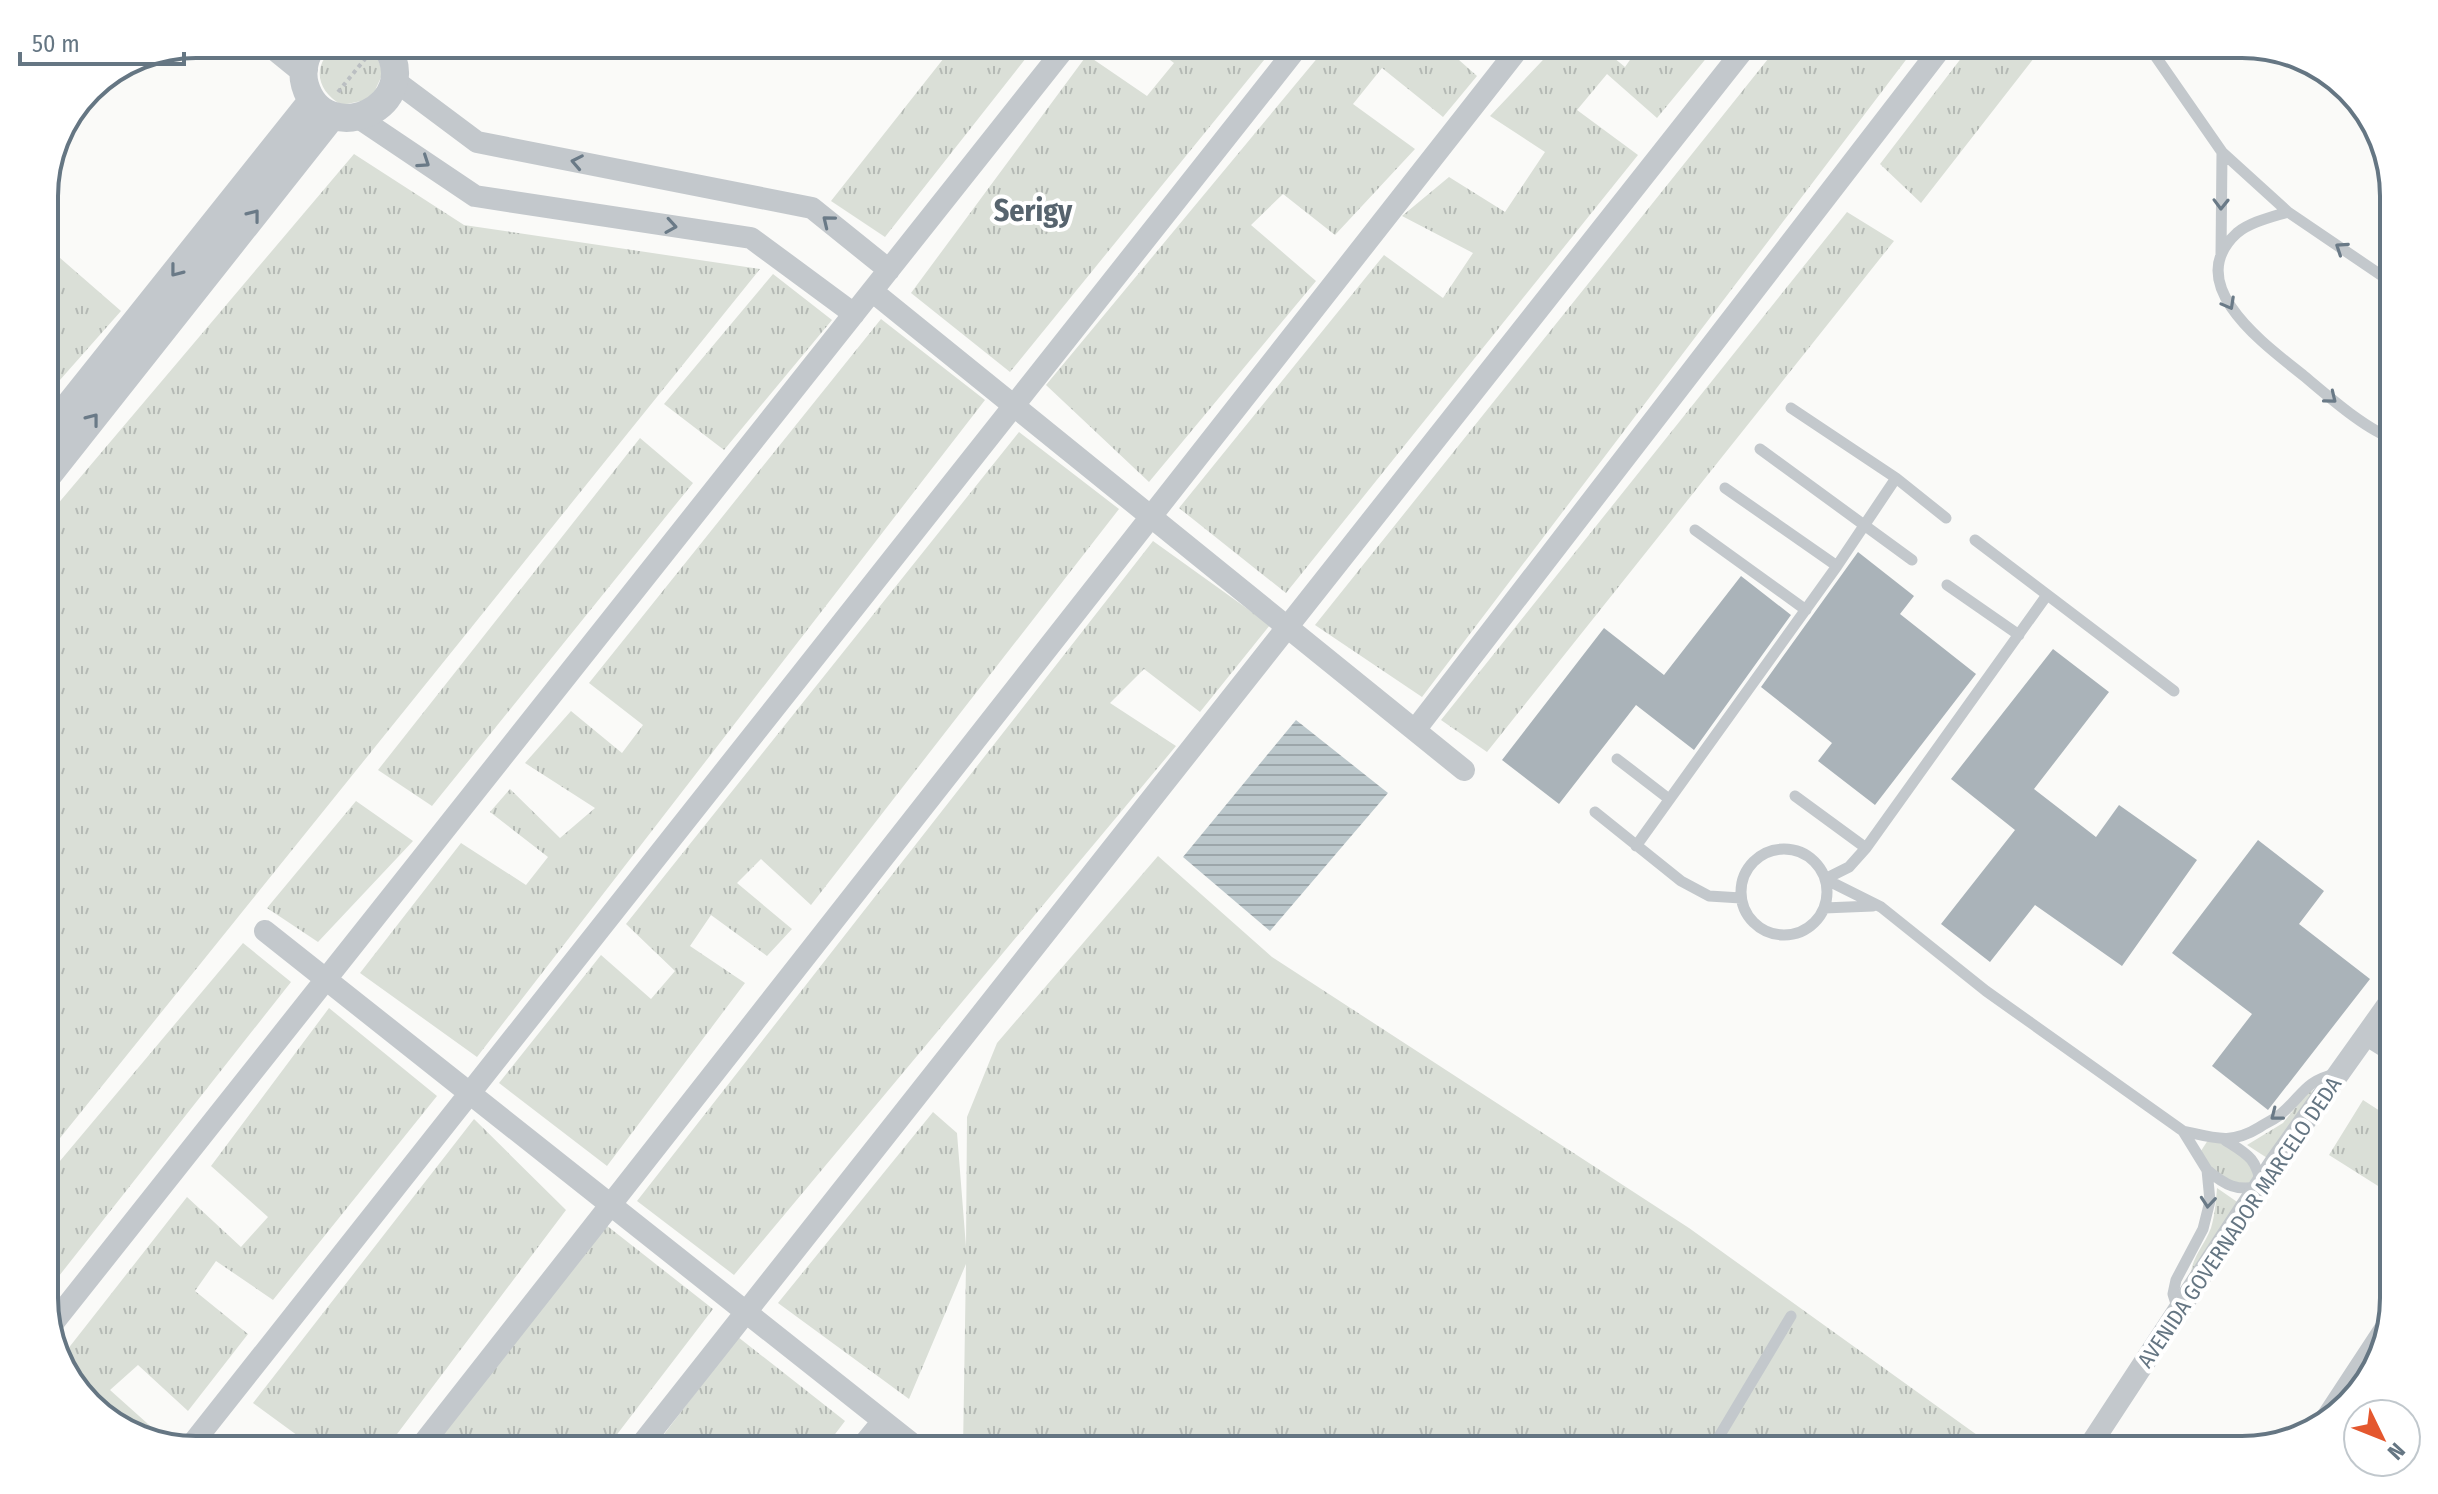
<svg xmlns="http://www.w3.org/2000/svg" width="2438" height="1494" viewBox="0 0 2438 1494" font-family="'Fira Sans Condensed',sans-serif">
<defs>
<pattern id="grass-tufts" width="24" height="20" patternUnits="userSpaceOnUse" patternTransform="scale(2)"><rect width="24" height="20" fill="#dadfd7"/><path d="M3 7l-1-3M5 7V3M7 7l1-3M15 17l-1-3M17 17v-4M19 17l1-3" fill="none" stroke="#b4b9b4"/></pattern>
<pattern id="water-rules" width="6" height="5" patternUnits="userSpaceOnUse" patternTransform="scale(2)"><rect width="6" height="5" fill="#bbc7cb"/><path d="M0 2.5h6" fill="none" stroke="#9ca6aa"/></pattern>
</defs>
<rect width="100%" height="100%" fill="#fafaf8"/>
<path fill="url(#grass-tufts)" d="M341,44C369,44 374,45 383,73L371,99L342,105C314,90 311,60 341,44Z
M955,44H1037L885,237L831,201Z
M1149,44H1277L1010,372L911,293L1087,55L1147,96L1174,63Z
M1329,44H1441L1477,76L1443,117L1382,68L1353,104L1415,149L1335,235L1283,194L1251,225L1316,281L1149,482L1046,385Z
M1558,44H1597L1625,67L1641,44H1718L1657,118L1607,74L1577,110L1638,155L1286,593L1179,508L1384,255L1443,298L1473,253L1402,216L1449,177L1505,212L1545,152L1490,116Z
M1780,44H1918L1422,697L1315,625Z
M1972,44H2045L1921,203L1880,164Z
M354,154L464,225L760,269L44,1158V611L56,506Z
M1847,212L1894,241L1487,752L1441,720Z
M44,244L121,311L44,398Z
M773,274L832,320L724,450L664,404Z
M881,319L985,400L477,1057L360,973L461,843L526,885L548,857L490,812L510,789L560,838L595,808L525,763L571,711L622,753L643,725L589,683Z
M1019,432L1119,509L811,905L761,859L737,883L792,929L767,956L711,915L690,946L745,983L607,1166L499,1083L601,955L651,999L675,971L626,924Z
M640,438L693,483L432,806L378,770Z
M1153,541L1270,625L1200,712L1144,669L1110,703L1176,746L734,1275L637,1201Z
M356,801L413,841L318,942L267,908Z
M1158,856L1272,957L1689,1228L1998,1450H963L966,1264L909,1399L778,1303L933,1112L957,1133L966,1247L967,1117L997,1043Z
M243,943L291,982L44,1295V1180Z
M329,1008L437,1096L273,1300L216,1261L195,1291L248,1334L188,1411L138,1365L110,1390L167,1441L120,1429L65,1374L60,1359L187,1197L241,1247L268,1217L211,1166Z
M2316,1089L2275,1163L2247,1145L2283,1123L2308,1092Z
M2363,1100L2394,1120V1178L2386,1191L2329,1155Z
M474,1119L566,1210L385,1450H298L305,1441L253,1403Z
M2210,1137L2247,1153L2261,1186L2226,1185L2199,1154Z
M2217,1188L2246,1208L2191,1272C2193,1256 2205,1244 2211,1228C2215,1215 2216,1201 2217,1188Z
M606,1225L713,1309L615,1437L603,1450H430Z
M738,1337L845,1421L823,1450H652Z"/>
<path fill="url(#water-rules)" d="M1296,720L1388,793L1270,931L1183,857Z"/>
<path fill="#aab3b9" d="M1858,552L1914,596L1900,614L1976,674L1875,805L1818,761L1832,743L1761,687Z
M1741,576L1791,615L1694,750L1636,705L1559,804L1502,760L1604,628L1664,675Z
M2053,649L2109,692L2034,789L2096,837L2119,805L2197,860L2122,966L2035,905L1990,962L1941,924L2015,830L1951,779Z
M2258,840L2324,891L2299,924L2370,979L2268,1110L2212,1066L2252,1014L2172,953Z"/>
<g fill="none" stroke-linecap="round" stroke-linejoin="round">
<path stroke="#bbbfc2" stroke-width="4" stroke-dasharray="4 4" stroke-linecap="butt" d="M338,92L365,59"/>
<path stroke="#c3c8cc" stroke-width="11" d="M2147,44L2222,152L2288,212L2394,284
M2288,212C2272,217 2250,222 2237,233C2180,285 2267,346 2304,376C2328,396 2366,430 2394,439
M2221,255L2222,152
M1791,408L1896,478L1946,518
M1760,449L1912,560
M1725,488L1837,566
M1695,530L1806,610
M1975,540L2174,691
M1947,585L2019,635
M1617,759L1669,799
M1795,796L1866,848
M1595,812L1681,881L1709,896L1741,898
M1636,846L1837,566L1896,478
M1741 892a43 43 0 1 1 86 0a43 43 0 1 1-86 0Z
M1825,879L1881,907L1986,991L2183,1131L2207,1170L2210,1201L2203,1229L2176,1280L2173,1294L2178,1310
M1825,879L1849,867L1866,848L2047,595
M1824,908L1873,906
M2183,1131C2215,1138 2231,1145 2260,1127C2267,1122 2276,1119 2282,1113C2303,1095 2305,1081 2335,1074
M2207,1170C2225,1185 2237,1192 2261,1186C2257,1158 2247,1154 2225,1140
M1711,1450L1791,1316"/>
<path stroke="#c3c8cc" stroke-width="22" d="M394,80L477,142L812,208L889,270
M359,118L475,196L751,238L854,314
M872,291L1464,770
M1415,730L1944,44
M265,931L920,1450
M2367,1035L2394,1052
M50,1327L1068,44
M2320,1428L2387,1326
M189,1448L1300,44
M418,1450L1522,44
M637,1450L1748,44
M859,1450L883,1421
M2087,1450L2275,1163L2394,996"/>
<path stroke="#c3c8cc" stroke-width="28" d="M272,44L304,70
M314,44C305,55 301,71 305,85C324,151 427,107 385,44
M44,437L312,101
M44,480L332,116"/>
</g>
<defs><path id="oneway-chevron" d="M-2-3.5L2.5 0L-2 3.5" fill="none" stroke-width="1.6" stroke-linecap="round" stroke-linejoin="round" transform="scale(2)"/></defs>
<g stroke="#6a7a87">
<use href="#oneway-chevron" transform="translate(424 162) rotate(34)"/>
<use href="#oneway-chevron" transform="translate(577 162) rotate(-169)"/>
<use href="#oneway-chevron" transform="translate(2221 204) rotate(91)"/>
<use href="#oneway-chevron" transform="translate(254 215) rotate(-52)"/>
<use href="#oneway-chevron" transform="translate(828 221) rotate(-141)"/>
<use href="#oneway-chevron" transform="translate(671 226) rotate(9)"/>
<use href="#oneway-chevron" transform="translate(2341 248) rotate(-146)"/>
<use href="#oneway-chevron" transform="translate(176 271) rotate(128)"/>
<use href="#oneway-chevron" transform="translate(2229 304) rotate(61)"/>
<use href="#oneway-chevron" transform="translate(2331 398) rotate(39)"/>
<use href="#oneway-chevron" transform="translate(93 419) rotate(-52)"/>
<use href="#oneway-chevron" transform="translate(2276 1115) rotate(142)"/>
<use href="#oneway-chevron" transform="translate(2208 1202) rotate(95)"/>
</g>
<g text-anchor="middle" stroke-width="8" stroke-linejoin="round" paint-order="stroke">
<g font-size="22" fill="#657683" stroke="#fff">
<text transform="translate(2239 1222) rotate(-56)" y="8">AVENIDA GOVERNADOR MARCELO DEDA</text>
</g>
<g font-size="30" font-weight="bold" fill="#57646e" stroke="#fff">
<text x="1033" y="221">Serigy</text>
</g>
</g>
<path d="M0 0H2438V1494H0ZM196 58H2242A138 138 0 0 1 2380 196V1298A138 138 0 0 1 2242 1436H196A138 138 0 0 1 58 1298V196A138 138 0 0 1 196 58Z" fill="#fff" fill-rule="evenodd"/>
<path fill="none" stroke="#657683" stroke-width="4" d="M196 58H2242A138 138 0 0 1 2380 196V1298A138 138 0 0 1 2242 1436H196A138 138 0 0 1 58 1298V196A138 138 0 0 1 196 58Z"/>
<g transform="translate(2382 1438) rotate(133)"><circle r="38" fill="#ffffff" stroke="#c1c8cd" stroke-width="2"/>
<path d="M0-6L14 30L0 20L-14 30Z" fill="#e4572e"/>
<text y="-12" font-size="22" font-weight="bold" text-anchor="middle" fill="#657683">N</text>
</g>
<path d="M20 52v12h164v-12" fill="none" stroke="#657683" stroke-width="4"/>
<text x="32" y="52" font-size="24" fill="#657683" stroke="#ffffff" stroke-width="6" paint-order="stroke">50 m</text>
</svg>
